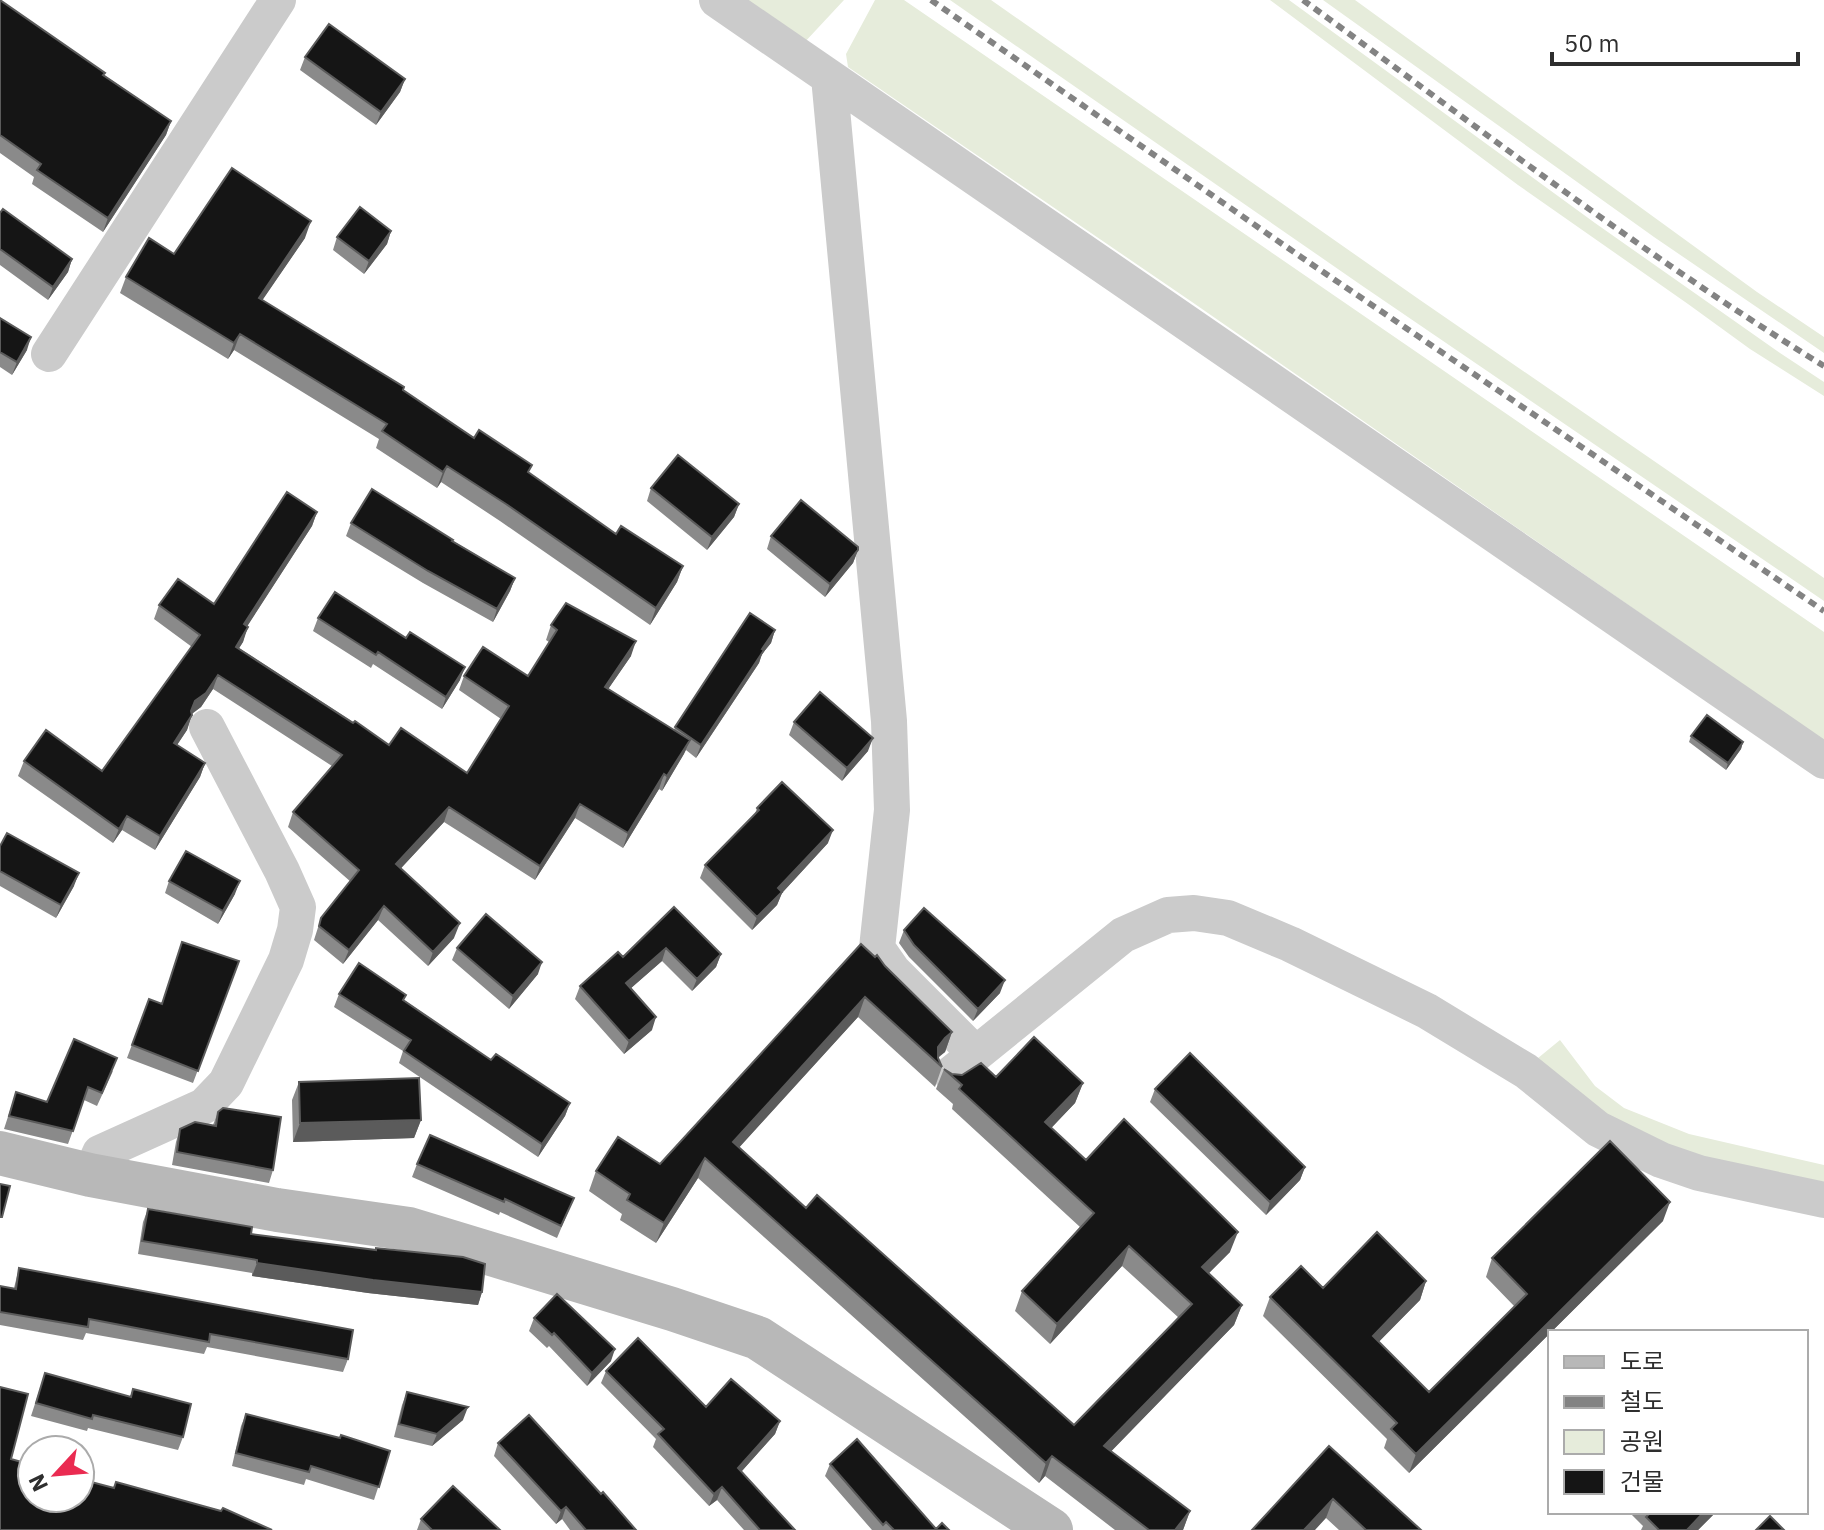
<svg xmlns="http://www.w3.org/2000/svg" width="1824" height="1530" viewBox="0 0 1824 1530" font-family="'IBM Plex Sans','Noto Sans KR',sans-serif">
<rect width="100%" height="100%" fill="#fff"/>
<path fill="#e6ecdb" d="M739,0H844L803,44Z
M875,0H904L1824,632V741L1192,302L848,67L846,54Z
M950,0H991L1420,300L1824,578V601L1361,285Z
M1270,0H1289L1595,223L1780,353L1824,382V396L1750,349L1688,304L1518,185Z
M1323,0H1355L1757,292L1824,337V353L1654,237Z
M1560,1040L1595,1086L1624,1108L1689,1134L1824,1165V1187L1678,1151L1600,1111L1532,1063Z"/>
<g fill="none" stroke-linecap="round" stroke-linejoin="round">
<path stroke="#cbcbcb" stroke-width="36" d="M717,0L1824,761
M829,77L889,721L892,810L877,948L893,971L976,1054
M49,354L278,0
M951,1074L1123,935L1168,915L1194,913L1228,918L1290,944L1427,1011L1526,1071L1598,1129L1661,1160L1699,1173L1824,1200
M90,1175L100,1153L204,1106L226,1083L286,960L295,930L298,907L282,871L207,727"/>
<path stroke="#b8b8b8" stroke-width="44" d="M0,1153L90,1175L277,1210L409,1229L672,1309L758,1338L1051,1530"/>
<path stroke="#838383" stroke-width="6" stroke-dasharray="8 6" stroke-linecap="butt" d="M931,0L1301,257L1824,611
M1303,0C1475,125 1643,255 1824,366"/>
</g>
<path fill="#8a8a8a" d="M0,0L104,75L171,121L166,135L103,232L32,184L34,177L0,153Z
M305,57L405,79L400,92L376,125L300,70Z
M0,213L72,259L68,272L48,300L0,265Z
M391,231L387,244L364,274L333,250L337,237Z
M305,238L262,300L529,473L616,534L683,566L677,582L650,625L500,521L441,482L437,488L376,448L379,439L234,350L228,359L120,293L126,277L174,254Z
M0,318L27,350L12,375L0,367Z
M651,488L739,504L734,517L707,550L647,501Z
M317,512L312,526L247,626L243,642L239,648L389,745L467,773L501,719L459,690L464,676H528L549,642L546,640L551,625L631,656L608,689L674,730L675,727L775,630L771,643L762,654L759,663L696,758L686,750L662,791L659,789L623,848L575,818L535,880L444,822L401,868L454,938L428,966L378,920L343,964L314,940L321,918L351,882L288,827L293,812L332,766L213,689L201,707L192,714L187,730L177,745L205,763L200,777L155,850L122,830L113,843L18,776L24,761L102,771L192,647L154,619L159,605L214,604Z
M351,523L453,541L515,578L510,591L493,622L423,583L346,536Z
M771,536L858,550L853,563L825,597L767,549Z
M318,618L460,680L442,709L373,664L371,668L313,631Z
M794,722L868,751L842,781L789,735Z
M1691,736L1743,742L1741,749L1726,770L1689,742Z
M757,808L828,843L782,893L777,905L752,930L700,878L705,865L755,814Z
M0,846L74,886L56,918L0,886Z
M169,881L235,894L218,924L165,893Z
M674,907L721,954L716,967L692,991L662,961L631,988L652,1030L624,1054L575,999L580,986L623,957Z
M904,930L1000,993L973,1021L909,957L899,943Z
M457,948L538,974L509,1009L452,960Z
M239,961L193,1083L127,1058L149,999L161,1004Z
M885,966L952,1032L945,1052L938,1058L942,1067L935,1087L858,1017L739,1147L806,1208L1074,1425L1179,1318L1122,1266L1050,1344L1015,1311L1022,1291L1080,1227L952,1109L953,1104L936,1089L944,1069L952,1074L1083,1083L1075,1103L1051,1128L1086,1160L1230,1252L1209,1273L1242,1305L1234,1325L1111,1451L1190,1511L1183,1530H1115L1045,1476L1039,1483L698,1178L656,1243L620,1220L622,1214L589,1191L596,1171L660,1164Z
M339,994L406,995L404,1000L491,1060L570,1103L565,1116L538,1157L399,1063L403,1051L334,1007Z
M113,1071L97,1106L84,1100L68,1144L4,1129L16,1092L47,1102Z
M299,1082L421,1120L414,1138L293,1142L292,1100Z
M1155,1089L1305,1167L1300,1180L1266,1215L1150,1102Z
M218,1112L273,1170L269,1183L172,1165L176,1142L180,1129L213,1125Z
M417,1164L574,1198L557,1238L500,1212L499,1215L412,1177Z
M148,1209L251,1234L482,1292L478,1305L368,1293L252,1276V1273L138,1254L143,1222Z
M1663,1221L1409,1473L1384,1448L1387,1439L1263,1316L1270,1297L1323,1288L1426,1281L1420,1300L1378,1342L1429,1392L1515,1307L1486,1277L1492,1258Z
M19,1268L348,1359L343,1372L207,1347L204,1354L86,1333L83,1340L0,1325V1286L14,1288Z
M534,1318L611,1361L587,1386L549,1346L547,1348L529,1331Z
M606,1371L706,1407L780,1421L775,1434L741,1472L795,1530H744L717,1500L709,1506L653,1447L656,1439L601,1383Z
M45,1373L130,1397L133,1389L183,1437L178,1450L88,1428L87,1431L31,1416Z
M407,1392L463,1420L432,1446L394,1437L402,1405Z
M246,1414L390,1451L374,1500L306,1479L304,1485L232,1466L241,1426Z
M498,1443L601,1494L636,1530H570L562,1519L556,1524L494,1456Z
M1329,1446L1421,1530H1339L1326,1518Z
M830,1464L936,1529L949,1530H872L825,1476Z
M1629,1512H1716L1698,1530H1641L1643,1526Z
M421,1519L500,1530H417Z"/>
<path fill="#5b5b5b" d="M405,79L400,92L376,125L381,112Z
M171,121L166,135L103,232L108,218Z
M311,221L305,238L253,314L259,298Z
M391,231L387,244L364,274L369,261Z
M72,259L68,272L48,300L53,287Z
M240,334L234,350L228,359L234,343Z
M31,337L27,350L12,375L17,362Z
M447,466L441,482L437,488L443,472Z
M739,504L734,517L707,550L712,537Z
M317,512L312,526L239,639L244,624Z
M858,550L853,563L825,597L830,584Z
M683,566L677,582L650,625L656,608Z
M515,578L510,591L493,622L497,609Z
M248,627L243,642L231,661L236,647Z
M775,630L771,643L762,654L759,663L696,758L701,745L762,649Z
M636,641L631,656L600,701L605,687Z
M465,667L460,680L442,709L446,697Z
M218,675L213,689L201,707L190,715L195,701Z
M192,715L187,730L169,757L174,743Z
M873,738L868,751L842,781L847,768Z
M690,740L684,754L662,791L667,776Z
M1743,742L1741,749L1726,770L1728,763Z
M205,763L200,777L155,850L160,836Z
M664,774L659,789L623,848L628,833Z
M580,804L575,818L535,880L540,866Z
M449,807L444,822L391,879L396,864Z
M127,816L122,830L113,843L119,829Z
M833,830L828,843L782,893L777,905L752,930L757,917L778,888Z
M79,873L74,886L56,918L61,905Z
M240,881L235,894L218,924L223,911Z
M384,906L378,920L343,964L349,950Z
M460,923L454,938L428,966L433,952Z
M666,948L662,961L622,996L626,983Z
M721,954L716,967L692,991L697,979Z
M542,962L538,974L509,1009L513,996Z
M1005,980L1000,993L973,1021L978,1009Z
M865,997L858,1017L726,1162L733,1142Z
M656,1017L652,1030L624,1054L629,1041Z
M952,1032L945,1052L937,1058L938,1047L945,1038Z
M1083,1083L1075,1103L1038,1142L1045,1122Z
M570,1103L565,1116L538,1157L542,1144Z
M421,1120L414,1138L293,1142L300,1123Z
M705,1158L698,1178L656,1243L664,1223Z
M1305,1167L1300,1180L1266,1215L1270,1202Z
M1670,1202L1663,1221L1409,1473L1416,1454Z
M1238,1232L1230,1252L1195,1287L1202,1267Z
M1129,1246L1122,1266L1050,1344L1057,1324Z
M257,1263L482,1292L478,1305L368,1293L252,1276Z
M1426,1281L1420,1300L1366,1355L1373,1336Z
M1242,1305L1234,1325L1097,1466L1104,1446Z
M615,1349L611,1361L587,1386L592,1373Z
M468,1407L463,1420L432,1446L437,1434Z
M780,1421L775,1434L733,1481L738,1468Z
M1052,1456L1045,1476L1039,1483L1046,1463Z
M722,1487L717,1500L709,1506L714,1494Z
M1333,1499L1326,1518L1315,1530H1304Z
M566,1507L562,1519L556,1524L561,1511Z
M1190,1511L1183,1530H1175Z
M1704,1512H1716L1698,1530H1687Z"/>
<path fill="#151515" stroke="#5b5b5b" stroke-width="2" d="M0,0L105,73L103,75L171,121L108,218L37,170L41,164L0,135Z
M329,24L405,79L381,112L305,57Z
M232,168L311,221L259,298L404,387L403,390L474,438L479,430L532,465L528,472L616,534L621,526L683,566L656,608L506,504L447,466L443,472L382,431L387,424L240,334L234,343L126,277L149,238L174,254Z
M360,207L391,231L369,261L337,237Z
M3,209L72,259L53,287L0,249V213Z
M0,318L31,337L17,362L0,352Z
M678,455L739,504L712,537L651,488Z
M372,489L453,540L452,541L515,578L497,609L428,571L351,523Z
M287,492L317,512L244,624L248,627L236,647L353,723L355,721L389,745L401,728L467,773L509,706L464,676L483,647L528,676L557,630L551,625L566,603L636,641L605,687L690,740L667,776L664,774L628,833L580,804L540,866L449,807L396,864L460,923L433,952L384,906L349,950L319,926L321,918L359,870L293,812L342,755L218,675L206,693L195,701L191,711L192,715L174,743L205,763L160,836L127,816L119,829L24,761L46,730L102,771L200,635L159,605L178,579L214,604Z
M801,500L858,547V550L830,584L771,536Z
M335,592L406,638L410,632L465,667L446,697L378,652L376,655L318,618Z
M750,613L775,630L762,649L764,650L701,745L675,727Z
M820,692L873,738L847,768L794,722Z
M1707,715L1743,742L1728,763L1691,736Z
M782,782L833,830L778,888L782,892L757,917L705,865L759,810L757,808Z
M7,833L79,873L61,905L0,871V846Z
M186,851L240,881L223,911L169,881Z
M674,907L721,954L697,979L666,948L626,983L656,1017L629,1041L580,986L618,952L623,957Z
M924,908L1005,980L978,1009L914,945L904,930Z
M486,914L542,962L513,996L457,948Z
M182,942L239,961L198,1071L132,1045L149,999L162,1004Z
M861,944L875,957L877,955L885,966L952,1032L945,1038L938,1047V1058L942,1067L865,997L733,1142L806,1208L817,1195L1074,1425L1192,1304L1129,1246L1057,1324L1022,1291L1094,1213L959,1089L962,1085L944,1069L952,1074L962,1075L981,1063L996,1077L1034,1037L1083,1083L1045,1122L1086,1160L1124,1119L1238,1232L1202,1267L1242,1305L1104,1446L1190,1511L1175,1530H1149L1052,1456L1046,1463L705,1158L664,1223L627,1200L630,1194L596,1171L618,1137L660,1164Z
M359,963L406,995L403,1000L491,1060L496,1054L570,1103L542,1144L404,1051L411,1040L339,994Z
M74,1039L117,1058L102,1093L88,1087L73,1131L9,1116L16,1092L47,1102Z
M1190,1053L1305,1167L1270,1202L1155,1089Z
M419,1078L421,1120L300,1123L299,1082Z
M223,1108L281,1117L273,1170L177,1152L180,1129L195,1122L216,1126L218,1112Z
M430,1135L574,1198L561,1226L505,1199L504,1202L417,1164Z
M1610,1141L1670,1202L1416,1454L1391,1429L1397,1423L1270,1297L1301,1266L1323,1288L1377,1232L1426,1281L1373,1336L1429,1392L1527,1294L1492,1258Z
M0,1184L10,1186L2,1217H0Z
M148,1209L252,1227L251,1234L376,1250V1248L463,1257L485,1264L482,1292L373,1280L257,1263V1260L142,1241Z
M19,1268L353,1330L348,1359L210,1334L209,1342L89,1319L88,1327L0,1312V1286L16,1289Z
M557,1294L615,1349L592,1373L554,1333L552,1335L534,1318Z
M638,1338L706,1407L731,1379L780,1421L738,1468L795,1530H760L722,1487L714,1494L658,1434L664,1429L606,1371Z
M45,1373L131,1397L133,1389L191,1404L183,1437L93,1415L92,1419L36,1403Z
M0,1387L28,1394L11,1459L32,1465V1498H80V1479L114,1488L116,1482L221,1511L223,1508L272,1530H0Z
M407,1392L468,1407L437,1434L399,1424Z
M246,1414L340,1438L341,1435L390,1451L379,1487L311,1466L309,1472L236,1453Z
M529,1415L601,1494L603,1492L636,1530H586L566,1507L561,1511L498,1443Z
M857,1439L936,1529L942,1523L949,1530H894L886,1522L883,1525L830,1464Z
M1329,1446L1421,1530H1366L1333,1499L1304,1530H1252Z
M453,1486L500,1530H432L421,1519Z
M1651,1512H1704L1687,1530H1659L1646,1517Z
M1770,1516L1784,1530H1756Z"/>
<rect x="1548" y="1330" width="260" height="184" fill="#ffffff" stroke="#ababab" stroke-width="2"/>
<rect x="1564" y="1356" width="40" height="12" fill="#b8b8b8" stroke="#ababab" stroke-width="2"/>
<text x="1620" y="1370" font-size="24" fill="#2e2e2e">도로</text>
<rect x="1564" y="1396" width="40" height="12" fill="#838383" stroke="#ababab" stroke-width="2"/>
<text x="1620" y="1410" font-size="24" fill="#2e2e2e">철도</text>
<rect x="1564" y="1430" width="40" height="24" fill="#e6ecdb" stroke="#ababab" stroke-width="2"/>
<text x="1620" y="1450" font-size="24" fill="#2e2e2e">공원</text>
<rect x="1564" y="1470" width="40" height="24" fill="#151515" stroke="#ababab" stroke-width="2"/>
<text x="1620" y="1490" font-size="24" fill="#2e2e2e">건물</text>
<g transform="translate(56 1474) rotate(244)"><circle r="38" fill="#ffffff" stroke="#ababab" stroke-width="2"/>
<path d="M0-6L14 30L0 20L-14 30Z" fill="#ea2b51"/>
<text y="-12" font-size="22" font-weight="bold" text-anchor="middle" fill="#2e2e2e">N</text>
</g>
<path d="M1552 52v12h246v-12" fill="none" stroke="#2e2e2e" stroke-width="4"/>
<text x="1564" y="52" font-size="24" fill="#2e2e2e" stroke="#ffffff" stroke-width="6" paint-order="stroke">50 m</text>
</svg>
